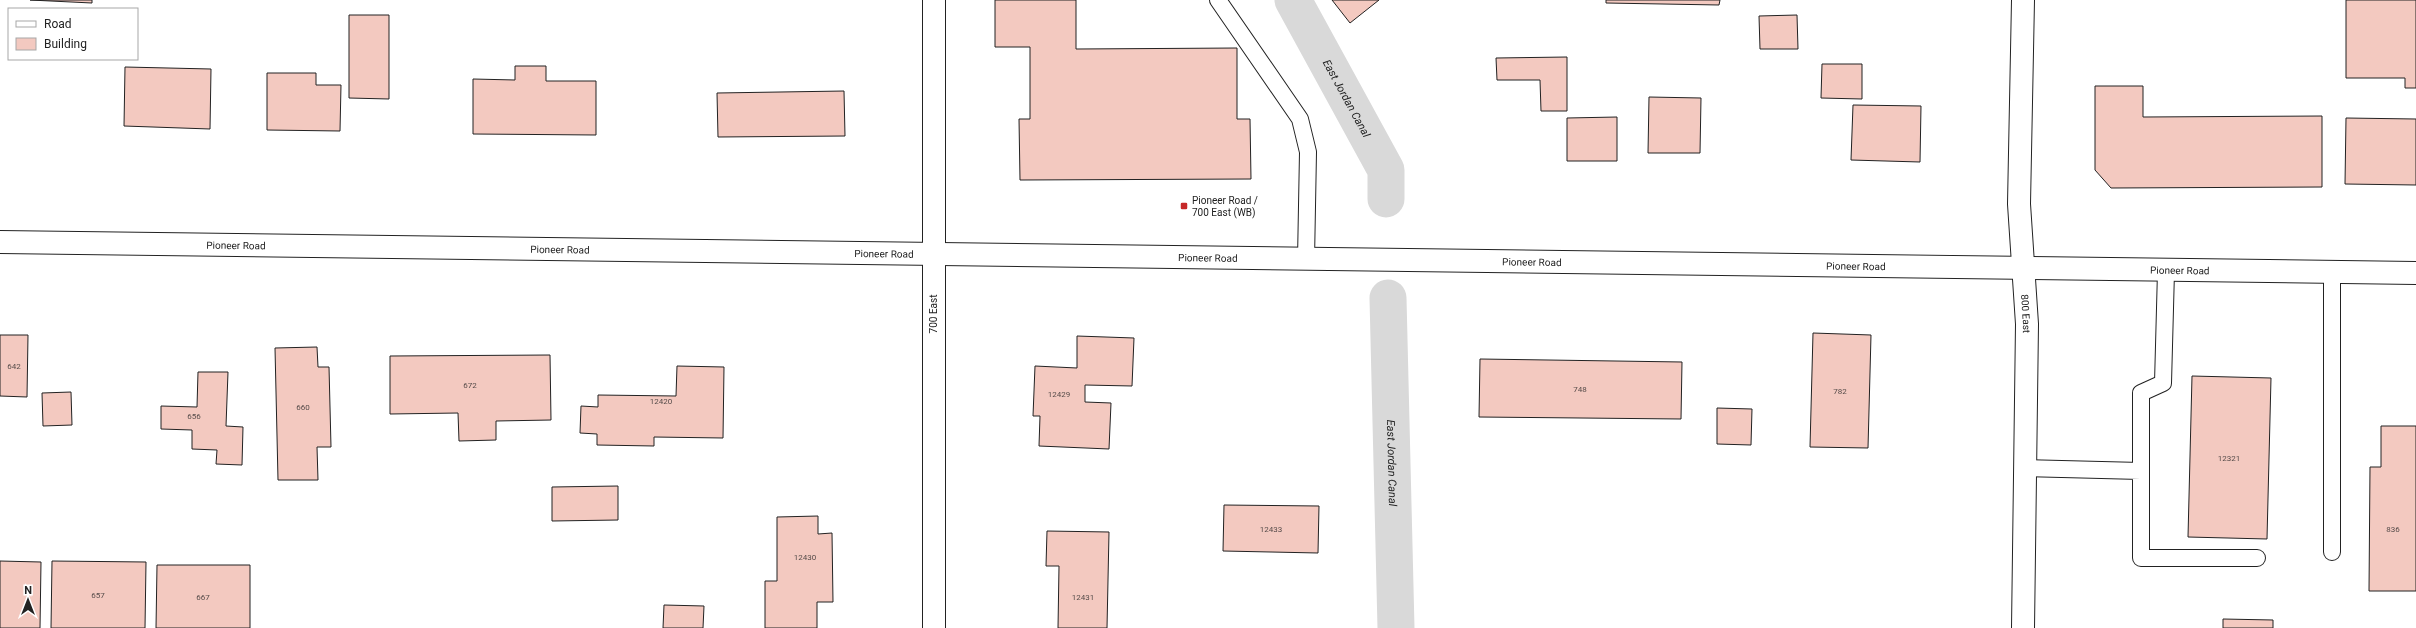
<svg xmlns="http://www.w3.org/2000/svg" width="2416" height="628" viewBox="0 0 2416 628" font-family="Roboto,sans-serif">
<rect width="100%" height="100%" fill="#fff"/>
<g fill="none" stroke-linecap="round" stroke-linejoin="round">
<g stroke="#d9d9d9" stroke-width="37">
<path id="s1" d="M1293,0L1386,170V199"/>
<path id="s2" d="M1388,298L1396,628"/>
</g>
</g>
<path fill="#f3c9c0" stroke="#222" d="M30,0H92V3Z
M995,0H1076V49L1237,48V119H1250L1251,179L1020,180L1019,119H1030V47H995Z
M1332,0H1379L1350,23Z
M1606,0H1720L1719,5L1606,3Z
M2346,0H2416V88H2405V78H2346Z
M349,15H389V99L349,98Z
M1797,15L1798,49H1760L1759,16Z
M1567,57V111H1541L1540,80H1497L1496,58Z
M1822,64H1862V99L1821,98Z
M515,66H546V81H596V135L473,134V79L515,80Z
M125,67L211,69L210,129L124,126Z
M267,73H316V85H341L340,131L267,130Z
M2095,86H2143V117L2322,116V187L2111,188L2095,170Z
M844,91L845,136L718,137L717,93Z
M1649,97L1701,98L1700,153H1648Z
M1853,105L1921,106L1920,162L1851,160Z
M1617,117V161H1567V118Z
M2346,118L2416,119V185L2345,184Z
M1813,333L1871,335L1868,448L1810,447Z
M0,335H28L27,397L0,396Z
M1077,336L1134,338L1132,386L1085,385V402L1111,403L1109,449L1039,446L1040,416H1033L1035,366L1077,368Z
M317,347L318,367H329L331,447H317L318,480H278L275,348Z
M550,355L551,420L496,421V440L459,441L458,413L390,414V356Z
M1480,359L1682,362L1681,419L1479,417Z
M677,366L724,367L723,438L654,437V446L597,445V434L580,433L581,406L598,407V395L676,396Z
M198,372H228L226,426L243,427L242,465L216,464L217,450L192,449V430L161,429V406L197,407Z
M2192,376L2271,378L2267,539L2188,537Z
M71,392L72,425L43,426L42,393Z
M1717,408L1752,409L1751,445L1717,444Z
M2381,426H2416V591H2369L2370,467H2381Z
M618,486V520L552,521V487Z
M1224,505L1319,506L1318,553L1223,551Z
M818,516V534L832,533L833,602H817V628H765V581H777V517Z
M1047,531L1109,532L1107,628H1058L1059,566H1046Z
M0,561L41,562L40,628H0Z
M52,561L146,562L145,628H51Z
M157,565H250V628H156Z
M664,605L704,606L703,628H663Z
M2223,619L2273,620V628H2223Z"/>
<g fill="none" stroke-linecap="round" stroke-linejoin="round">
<g stroke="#222" stroke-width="18">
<path id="lane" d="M1218,0L1300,119L1308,152L1306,260
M2166,271L2163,383L2141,393V558H2257
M2332,272V552
M2026,468L2141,471"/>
</g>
<g stroke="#222" stroke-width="24">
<g id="street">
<path id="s3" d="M2023,0L2019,204L2027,324L2023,628"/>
</g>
</g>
<g stroke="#222" stroke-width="24">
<g id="secondary">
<path d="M934,0V628"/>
<path id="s4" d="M0,242L2416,273"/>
</g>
</g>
<use href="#lane" stroke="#fff" stroke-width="16"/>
<use href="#street" stroke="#fff" stroke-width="22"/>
<use href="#secondary" stroke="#fff" stroke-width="22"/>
</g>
<rect fill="#c62828" stroke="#fff" stroke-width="1.5" x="1180" y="202" width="8" height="8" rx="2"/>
<g text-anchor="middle" stroke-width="3" stroke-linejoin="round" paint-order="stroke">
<g font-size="8" fill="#564c4a">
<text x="14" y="369">642</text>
<text x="470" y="388">672</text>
<text x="1580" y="392">748</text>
<text x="1840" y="394">782</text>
<text x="1059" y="397">12429</text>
<text x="661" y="404">12420</text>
<text x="303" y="410">660</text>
<text x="194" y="419">656</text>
<text x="2229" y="461">12321</text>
<text x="1271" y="532">12433</text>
<text x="2393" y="532">836</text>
<text x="805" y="560">12430</text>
<text x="98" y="598">657</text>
<text x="203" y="600">667</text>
<text x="1083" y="600">12431</text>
</g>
<g font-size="10" fill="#222" stroke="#fff" text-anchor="start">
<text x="1192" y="204">Pioneer Road /<tspan x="1192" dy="12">700 East (WB)</tspan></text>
</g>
<g font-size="10" fill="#222" stroke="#fff">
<text dy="4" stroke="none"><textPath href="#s4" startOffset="236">Pioneer Road</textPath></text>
<text dy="4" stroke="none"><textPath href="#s4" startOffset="560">Pioneer Road</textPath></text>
<text dy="4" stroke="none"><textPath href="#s4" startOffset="884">Pioneer Road</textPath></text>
<text dy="4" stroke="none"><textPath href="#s4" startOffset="1208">Pioneer Road</textPath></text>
<text dy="4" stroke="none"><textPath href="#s4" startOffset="1532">Pioneer Road</textPath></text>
<text dy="4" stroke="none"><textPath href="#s4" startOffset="1856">Pioneer Road</textPath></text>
<text dy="4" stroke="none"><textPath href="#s4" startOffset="2180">Pioneer Road</textPath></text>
<text transform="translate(933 314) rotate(-90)" y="4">700 East</text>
<text dy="4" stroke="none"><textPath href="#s3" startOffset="314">800 East</textPath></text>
</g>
<g font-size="11" font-style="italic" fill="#222" stroke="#fff">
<text dy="4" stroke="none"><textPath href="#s1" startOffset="112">East Jordan Canal</textPath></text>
<text dy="4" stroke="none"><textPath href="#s2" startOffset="165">East Jordan Canal</textPath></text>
</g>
</g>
<rect x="8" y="8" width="130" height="52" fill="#ffffff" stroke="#a7a7a7"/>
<rect x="16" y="21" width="20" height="6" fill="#ffffff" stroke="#a7a7a7"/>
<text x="44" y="28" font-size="12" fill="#222222">Road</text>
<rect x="16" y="38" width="20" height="12" fill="#f3c9c0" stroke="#a7a7a7"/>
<text x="44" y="48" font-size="12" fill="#222222">Building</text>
<g transform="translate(28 600)" stroke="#ffffff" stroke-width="3" paint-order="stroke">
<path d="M0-3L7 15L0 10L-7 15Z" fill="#222222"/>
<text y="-6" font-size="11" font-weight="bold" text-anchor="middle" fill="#222222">N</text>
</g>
</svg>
